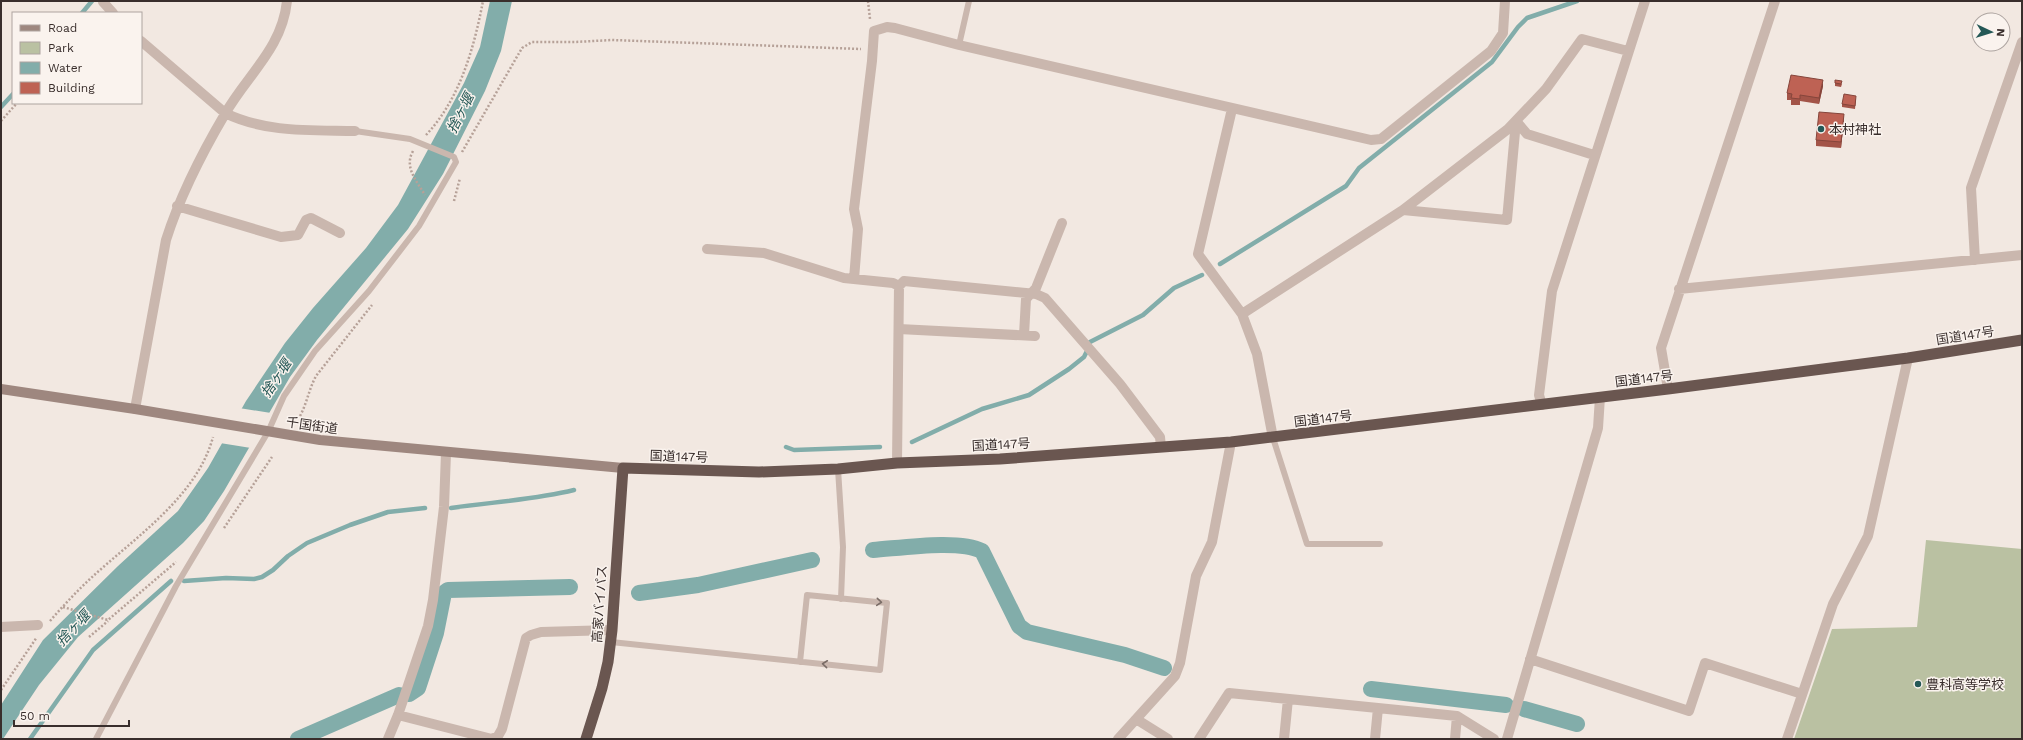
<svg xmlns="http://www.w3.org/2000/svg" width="2023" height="740" font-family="'Work Sans','Noto Sans JP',sans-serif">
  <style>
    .green { fill: #bac1a2 }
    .water { fill: #82adaa }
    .pier { fill: #f2e8e1 }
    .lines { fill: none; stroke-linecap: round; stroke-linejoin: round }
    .stream { stroke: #82adaa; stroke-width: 4.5 }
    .canal { stroke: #82adaa; stroke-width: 16 }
    .path { stroke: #b6a198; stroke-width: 2.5; stroke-dasharray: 2 2; stroke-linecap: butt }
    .service { stroke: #cab7ae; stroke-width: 6 }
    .minor { stroke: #cab7ae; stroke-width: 10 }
    .secondary { stroke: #9e877f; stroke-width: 10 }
    .trunk { stroke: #6a5650; stroke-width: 11 }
    .wall { fill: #a35448 }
    .shaded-wall { fill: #85453b }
    .building { fill: #be6254; stroke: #85453b }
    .oneway { stroke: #7a6c66 }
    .poi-dot { fill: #245856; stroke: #faf3ee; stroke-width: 1.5 }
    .labels { text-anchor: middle; stroke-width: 3; stroke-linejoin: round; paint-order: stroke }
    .poi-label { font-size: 13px; fill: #392e2c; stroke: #faf3ee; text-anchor: start }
    .street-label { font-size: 13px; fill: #392e2c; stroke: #faf3ee }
    .water-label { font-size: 14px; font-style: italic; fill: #245856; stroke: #faf3ee }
  </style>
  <rect width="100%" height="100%" fill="#f2e8e1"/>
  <path class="green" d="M1926 540 2022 549V739H1794L1832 629 1917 627Z"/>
  <path class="water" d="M490 1H512L501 51 485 91 443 174 408 229 317 340 290 377 224 491 204 521 183 543 78 637 39 685 3 739H1V705L43 640 118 566 178 511 208 468 246 401 285 343 313 308 366 248 398 205 464 83 480 47Z"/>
  <path class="pier" d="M239 408 271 413 251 448 220 443Z"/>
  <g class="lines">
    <path class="stream" d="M82 13 92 1
      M1 107 13 94
      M1220 264 1346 186 1359 168 1492 62 1518 27 1527 18 1577 1
      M1090 342 1143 315 1174 288 1202 275
      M912 442 982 409 1029 395 1069 369 1084 357 1087 351
      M786 447 794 450 880 447
      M451 508C492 502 533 500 574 490
      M184 581 226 578 254 579 262 577 273 570 288 556 307 543 350 525 388 512 425 508
      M30 739 93 650 171 581"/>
    <path class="canal" d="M873 550C901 548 959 539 982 551L1019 626 1027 632 1125 655 1164 668
      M639 593 698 585 812 560
      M1371 689 1506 705
      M409 694 418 688 436 633 444 593 448 590 570 587
      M1524 709 1577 724
      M298 739 399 695"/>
    <path class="path" d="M868 1 870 19
      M1 121 17 103
      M426 135C460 99 474 48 483 1
      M413 151C404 167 416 180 425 195
      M462 152 522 48 532 42H575L612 40 861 49
      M454 201 460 178
      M300 416C307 403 309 389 316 376L372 305
      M224 528 272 457
      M63 607 108 620 176 562
      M50 621C63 606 76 592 90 579 134 538 197 497 213 437
      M89 637 108 621
      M1 690 37 637"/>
    <path class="service" d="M959 45 969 1
      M1273 438 1307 544H1380
      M838 469 843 547 841 599
      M611 642 880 670 887 603 807 595 800 662
      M96 739 176 586 268 432 284 396 315 351 369 291 419 226 456 162 454 157 410 139 355 131"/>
    <path class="minor" d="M103 2 113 13
      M141 41 225 113C266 133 311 130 355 131
      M1232 109 1198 254 1242 314 1257 354 1273 438
      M1516 121 1527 134 1594 155
      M177 206 281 237 298 235 306 220 311 218 340 233
      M1403 210 1507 220 1516 121
      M707 249 764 253 844 278 893 283 899 286 897 463
      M1975 260 1971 188 2022 42
      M854 279 858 229 854 209 872 61 874 31 887 27 895 28 959 45 1371 140 1381 139 1491 51 1503 33 1505 1
      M899 286 904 281 1036 294 1045 298 1120 384 1160 437 1161 447
      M1679 289 2022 255
      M1242 314 1403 210 1508 129 1546 89 1582 39 1628 51
      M899 329 1035 336
      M1024 335 1026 299 1036 288 1062 223
      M1668 389 1661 348 1775 1
      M1542 405 1539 395 1552 291 1645 1
      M135 409 166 240C180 196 202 153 225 114 247 75 282 49 287 1
      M1 627 38 625
      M1530 659 1689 711 1705 663 1802 694
      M398 715 492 739 498 736 502 729 526 638 531 635 541 632 612 630
      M1136 719 1168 739
      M388 739 398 715 428 626 433 600 444 507 446 453
      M1118 739 1175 676 1180 663 1196 576 1212 542 1231 442
      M1199 739 1229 693 1457 716 1494 739
      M1284 739 1288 699
      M1375 739 1378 708
      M1455 739 1457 716
      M1507 739 1598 428 1600 397
      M1787 739 1833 604 1868 536 1908 358"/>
    <path class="secondary" d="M1 389 135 409 320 440 623 468"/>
    <path class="trunk" d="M586 739 602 688 608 662 612 630 623 468 759 472 838 469 897 463 1000 459 1231 442 1668 389 1908 358 2022 340"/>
  </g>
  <path class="wall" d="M1835 80 1842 84 1841 87 1835 86Z
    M1823 86 1819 104 1800 101V105H1791V100H1787V93Z
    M1856 99 1855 109 1842 107V104Z
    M1844 120 1841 148 1816 146V140Z"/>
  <path class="shaded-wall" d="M1823 80V86L1819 104V98Z
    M1844 114V120L1841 148V142Z"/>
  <path class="building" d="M1791 75 1823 80 1819 98 1800 95V99L1791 98 1792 94 1787 93Z
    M1835 80 1842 81 1841 84 1835 83Z
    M1844 94 1856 96 1855 106 1842 104Z
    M1819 112 1844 114 1841 142 1816 140Z"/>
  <defs><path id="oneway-chevron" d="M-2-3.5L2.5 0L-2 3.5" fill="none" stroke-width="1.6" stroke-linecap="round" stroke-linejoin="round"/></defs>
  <g class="oneway">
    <use href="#oneway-chevron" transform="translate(879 602) rotate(5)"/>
    <use href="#oneway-chevron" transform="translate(825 664) rotate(-174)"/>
  </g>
  <g class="poi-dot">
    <circle cx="1821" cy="129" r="4"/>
    <circle cx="1918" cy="684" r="4"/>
  </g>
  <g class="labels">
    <g class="poi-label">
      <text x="1829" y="134">本村神社</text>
      <text x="1926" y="689">豊科高等学校</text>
    </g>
    <g class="street-label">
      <text transform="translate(1965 335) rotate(-9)" y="5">国道147号</text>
      <text transform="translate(1644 378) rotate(-7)" y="5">国道147号</text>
      <text transform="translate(1323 418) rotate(-7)" y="5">国道147号</text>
      <text transform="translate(312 425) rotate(8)" y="5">千国街道</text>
      <text transform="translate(1001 444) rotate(-3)" y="5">国道147号</text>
      <text transform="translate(679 456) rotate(2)" y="5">国道147号</text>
      <text transform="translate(599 604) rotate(-86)" y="5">高家バイパス</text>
    </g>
    <g class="water-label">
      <text transform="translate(460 113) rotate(-63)" y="5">捨ヶ堰</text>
      <text transform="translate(276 378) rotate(-56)" y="5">捨ヶ堰</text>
      <text transform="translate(73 628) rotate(-47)" y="5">捨ヶ堰</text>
    </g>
  </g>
  <rect width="2023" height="740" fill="none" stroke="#392e2c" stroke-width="4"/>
  <rect x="12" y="12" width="130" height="92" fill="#faf3ee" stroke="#ada4a0"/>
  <rect x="20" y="25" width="20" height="6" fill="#9e877f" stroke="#ada4a0"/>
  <text x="48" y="32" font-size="12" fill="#392e2c">Road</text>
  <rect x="20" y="42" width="20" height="12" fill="#bac1a2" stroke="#ada4a0"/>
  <text x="48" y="52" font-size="12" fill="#392e2c">Park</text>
  <rect x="20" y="62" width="20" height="12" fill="#82adaa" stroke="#ada4a0"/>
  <text x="48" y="72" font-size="12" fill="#392e2c">Water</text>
  <rect x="20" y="82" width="20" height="12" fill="#be6254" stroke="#ada4a0"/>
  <text x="48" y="92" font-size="12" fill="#392e2c">Building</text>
  <g transform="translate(1991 32) rotate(94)"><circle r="19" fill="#faf3ee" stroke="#ada4a0"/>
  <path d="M0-3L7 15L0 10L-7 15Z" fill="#245856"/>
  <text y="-6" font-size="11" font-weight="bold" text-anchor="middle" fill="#392e2c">N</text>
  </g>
  <path d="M14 720v6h115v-6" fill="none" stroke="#392e2c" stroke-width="2"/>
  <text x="20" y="720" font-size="12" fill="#392e2c" stroke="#faf3ee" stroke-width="3" paint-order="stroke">50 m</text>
</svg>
